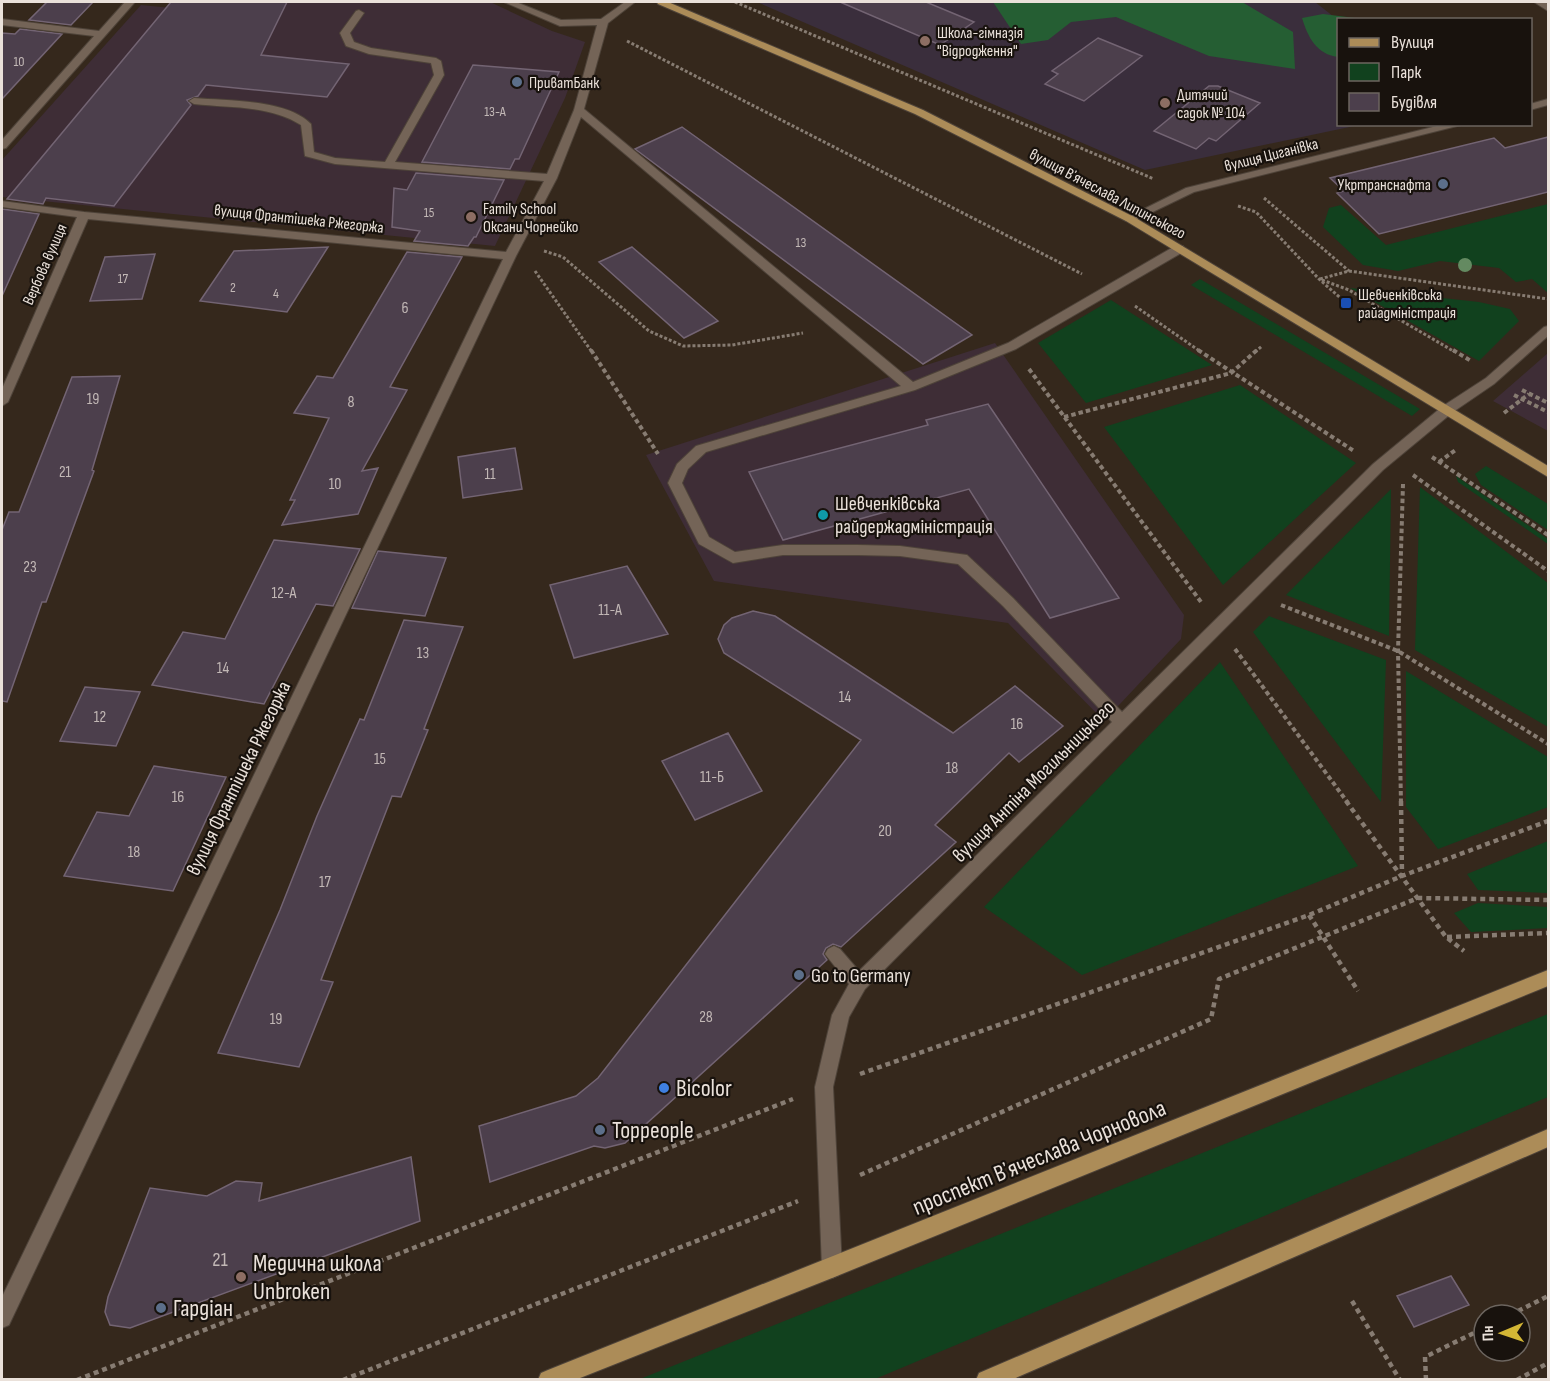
<svg xmlns="http://www.w3.org/2000/svg" width="1550" height="1381" font-family="'Sofia Sans Condensed',sans-serif">
  <style>
    .commercial { fill: #3e2d36 }
    .education { fill: #3a2e3c }
    .green { fill: #11411e }
    .forest { fill: #255e33 }
    .building { fill: #4c3f4c; stroke: #736473; stroke-width: 1.5 }
    .lines { fill: none; stroke-linecap: round; stroke-linejoin: round }
    .minor-casing { stroke: #4e4339; stroke-width: 2 }
    .major-casing { stroke: #4e4339; stroke-width: 2 }
    .path-far2 { stroke: #877c72; stroke-width: 3; stroke-dasharray: 3 2; stroke-linecap: butt }
    .path-far1 { stroke: #877c72; stroke-width: 4; stroke-dasharray: 4.5 3; stroke-linecap: butt }
    .path { stroke: #877c72; stroke-width: 4.5; stroke-dasharray: 5 4; stroke-linecap: butt }
    .minor { fill: #746457; fill-rule: evenodd }
    .major { fill: #ac8c58; fill-rule: evenodd }
    .tree { fill: #648a61 }
    .education-dot { fill: #8d6e63; stroke: #18120d; stroke-width: 2 }
    .service-dot { fill: #5c6f8a; stroke: #18120d; stroke-width: 2 }
    .transit-dot { fill: #1a4fb4; stroke: #18120d; stroke-width: 2 }
    .culture-dot { fill: #0f9aa8; stroke: #18120d; stroke-width: 2 }
    .shop-dot { fill: #3f7fe0; stroke: #18120d; stroke-width: 2 }
    .labels { text-anchor: middle; stroke-width: 4.5; stroke-linejoin: round; paint-order: stroke }
    .far-number-label { font-size: 14px; fill: #c2b8b6 }
    .far-poi-label { font-size: 16px; fill: #eae1da; stroke: #18120d; text-anchor: start }
    .far-street-label { font-size: 16px; fill: #eae1da; stroke: #18120d }
    .number-label { font-size: 16px; fill: #c2b8b6 }
    .poi-label { font-size: 20px; fill: #eae1da; stroke: #18120d; text-anchor: start }
    .street-label { font-size: 20px; fill: #eae1da; stroke: #18120d }
    .near-number-label { font-size: 20px; fill: #c2b8b6 }
    .near-poi-label { font-size: 24px; fill: #eae1da; stroke: #18120d; text-anchor: start }
    .near-street-label { font-size: 24px; fill: #eae1da; stroke: #18120d }
  </style>
  <rect width="100%" height="100%" fill="#35281c"/>
  <path class="commercial" d="M260 2H490L552 31 585 42 565 98 495 246 2 197V160L141 5 251 16Z
    M995 343 1184 615 1181 639 1104 721 1008 623 714 581 646 455Z
    M1548 353V431L1493 401Z"/>
  <path class="education" d="M757 2H1315L1338 20V124L1359 125 1145 170Z"/>
  <path class="green" d="M1548 204V293L1532 279 1516 282 1499 268 1440 261 1398 271 1363 265 1323 227 1329 208 1341 205 1386 245Z
    M1200 279 1420 409 1412 416 1191 285Z
    M1350 288 1479 302 1510 309 1519 321 1479 361Z
    M1111 300 1212 365 1086 403 1038 343Z
    M1240 385 1356 463 1223 585 1104 427Z
    M1486 466 1548 504V530L1481 485 1475 474Z
    M1456 476 1548 539V544L1458 482Z
    M1420 487 1548 583V727L1415 650Z
    M1391 489 1389 636 1286 595Z
    M1269 616 1386 660 1381 802 1253 632Z
    M1220 662 1358 866 1082 975 984 907Z
    M1406 671 1548 757V807L1438 849 1406 807Z
    M1548 841V893L1478 890 1467 874Z
    M1478 903 1548 907V928L1471 932 1454 913Z
    M1548 1014V1097L875 1379H640Z"/>
  <path class="forest" d="M993 2H1242L1293 32 1295 69 1209 56 1116 17 1071 22 1048 40 1021 44Z
    M1323 14 1363 19 1338 20V57C1316 54 1308 37 1302 18Z"/>
  <path class="building" d="M47 2H93L71 25 29 20Z
    M171 2H287L261 55 349 64 327 97 206 85 198 96 187 100 191 105 114 206 46 198 43 204 7 199Z
    M840 2H926L974 22 940 45Z
    M20 29 62 34 2 99V33L15 34Z
    M1098 38 1142 56 1084 101 1045 84 1058 74 1052 71Z
    M473 65 559 72 519 159H515L510 169 422 162Z
    M1209 86H1218L1260 103 1216 141 1209 138 1196 149 1154 131Z
    M682 127 972 335 923 364 635 149Z
    M1548 137V192L1379 234 1337 193 1344 191 1330 178 1494 138 1505 148Z
    M416 173 504 180 476 237H474L468 246 414 241 420 231 392 227 394 188 407 190Z
    M2 209 39 214 2 296Z
    M328 247 287 312 200 301 234 251Z
    M632 247 718 321 684 338 599 262Z
    M407 252 462 257 390 387 407 390 362 471 378 468 358 514 282 525 295 500H290L329 418 294 413 317 376 333 378Z
    M155 254 142 299 90 301 105 257Z
    M120 376 92 470 94 471 46 602H42L7 702 2 701V530L9 512H19L72 377Z
    M988 404 1119 598 1050 618 969 489 783 540 749 472 928 425 926 420Z
    M515 448 522 489 463 498 458 457Z
    M274 540 360 549 333 606 316 604 264 704 152 685 183 632 225 639Z
    M378 551 446 558 425 616 352 608Z
    M627 566 668 634 574 658 550 585Z
    M753 611 775 616 953 733 1015 686 1063 726 1019 762 1009 753 935 825 956 842 841 947 833 944 826 948 823 954 827 960 625 1143 605 1148 594 1146 490 1182 479 1126 576 1096 598 1078 861 740 724 653 718 639 724 625 732 618Z
    M404 620 463 627 424 729 428 730 401 797 392 796 321 980 333 982 299 1067 218 1053 280 910 317 816 360 719 364 720Z
    M85 687 140 692 116 746 60 741Z
    M728 733 762 791 695 820 662 761Z
    M154 766 226 777 173 891 64 876 97 812 129 816Z
    M411 1157 420 1221 130 1328 110 1325 105 1312 108 1297 150 1188 207 1196 236 1181 262 1183 259 1201Z
    M1451 1276 1469 1305 1414 1327 1397 1296Z"/>
  <g class="lines">
    <g class="minor-casing">
      <path id="minor" d="M125 2H135L6 148 2 149V140L94 36 2 25V19L99 31Z
        M504 2H516L561 20 601 19 625 2H635L608 23 584 109 913 382 1008 343 1175 246H1183V252L1016 349 915 390 706 452 688 469 682 483 709 537 735 552 783 545H858L900 546 967 555 1013 598 1122 712 1373 464 1443 406 1486 378 1544 327 1548 326V336L1494 384 1453 412 1383 470 865 989 849 1017 833 1087 842 1268 839 1275 832 1278 825 1275 822 1268 815 1087 832 1015 849 984 825 954 828 949 834 946 840 949 859 971 1112 722 1003 606 958 564 900 556 858 555H783L733 563 699 544 668 483 677 464 696 446 901 386 581 117 557 178 516 256 9 1325 2 1328V1297L503 259 88 219 8 402 2 406V389L77 217 2 207V201L84 212 506 252 544 181 335 164 305 156 301 125C270 105 229 108 194 104L189 101 194 98C227 101 287 99 311 124L314 152 335 158 385 162 434 75 431 63 369 54 346 46 340 33 356 11 359 10 364 13 350 33 354 42 371 48 436 58 441 61 444 75 395 162 547 174 574 110 597 25 560 26Z
        M1534 2H1545L1548 4V11Z
        M1548 99V105L1530 110V104Z
        M1445 124H1465L1194 192 1134 221H1126L1124 219 1186 188Z"/>
    </g>
    <g class="major-casing">
      <path id="major" d="M657 2H668L923 110 1134 217 1548 466V477L1126 221 915 114 658 4Z
        M1548 970V986L832 1278 575 1380H538L541 1373 548 1370Z
        M1548 1129V1147L1011 1380H976L979 1373Z"/>
    </g>
    <path class="path-far2" d="M735 2 1154 179
      M627 41 1082 274
      M1264 198 1349 271
      M1238 206 1256 212 1319 279 1346 303
      M544 251 563 257 649 331 683 346 732 345 803 333
      M535 271 592 352
      M1320 279 1349 271 1548 299
      M1322 280 1349 290 1455 352
      M1135 306 1201 352
      M1255 352 1262 346"/>
    <path class="path-far1" d="M591 350 658 454
      M1198 350 1354 451
      M1453 350 1471 361
      M1029 369 1201 602
      M1522 390 1548 403
      M1514 395 1548 412
      M1504 413 1529 394
      M1064 417 1231 373 1257 350
      M1432 457 1548 535
      M1439 462 1457 449
      M1413 475 1548 571
      M1281 605 1398 651 1548 744
      M1235 649 1348 803
      M1401 803 1398 651 1403 484"/>
    <path class="path" d="M1346 801 1446 937 1464 951
      M1401 801 1402 875
      M1309 915 1358 991
      M1447 937 1548 933
      M860 1074 1309 915 1402 876 1548 821
      M860 1175 1211 1019 1219 979 1418 898 1548 900
      M1352 1301 1400 1380
      M1510 1315 1548 1296
      M77 1380 793 1099
      M343 1380 798 1201
      M1426 1380 1425 1357 1484 1328
      M1517 1380 1548 1363"/>
    <use href="#minor" class="minor"/>
    <use href="#major" class="major"/>
  </g>
  <circle class="tree" cx="1465" cy="265" r="7"/>
  <g class="education-dot">
    <circle cx="925" cy="41" r="6"/>
    <circle cx="1165" cy="103" r="6"/>
    <circle cx="471" cy="217" r="6"/>
    <circle cx="241" cy="1277" r="6"/>
  </g>
  <g class="service-dot">
    <circle cx="517" cy="82" r="6"/>
    <circle cx="1443" cy="184" r="6"/>
    <circle cx="799" cy="975" r="6"/>
    <circle cx="600" cy="1130" r="6"/>
    <circle cx="161" cy="1308" r="6"/>
  </g>
  <rect class="transit-dot" x="1340" y="297" width="12" height="12" rx="3"/>
  <circle class="culture-dot" cx="823" cy="515" r="6"/>
  <circle class="shop-dot" cx="664" cy="1088" r="6"/>
  <g class="labels">
    <g class="far-number-label">
      <text x="19" y="66">10</text>
      <text x="495" y="116">13-А</text>
      <text x="429" y="217">15</text>
      <text x="801" y="247">13</text>
      <text x="123" y="283">17</text>
      <text x="233" y="292">2</text>
      <text x="276" y="298">4</text>
    </g>
    <g class="far-poi-label">
      <text x="937" y="38">Школа-гімназія<tspan x="937" dy="18">"Відродження"</tspan></text>
      <text x="529" y="88">ПриватБанк</text>
      <text x="1177" y="100">Дитячий<tspan x="1177" dy="18">садок № 104</tspan></text>
      <text x="1431" y="190" text-anchor="end">Укртранснафта</text>
      <text x="483" y="214">Family School<tspan x="483" dy="18">Оксани Чорнейко</tspan></text>
      <text x="1358" y="300">Шевченківська<tspan x="1358" dy="18">райадміністрація</tspan></text>
    </g>
    <g class="far-street-label">
      <text transform="translate(1271 154) rotate(-14)" y="6">вулиця Циганівка</text>
      <text transform="translate(1108 193) rotate(28)" y="6">вулиця Вʼячеслава Липинського</text>
      <text transform="translate(299 218) rotate(6)" y="6">вулиця Франтішека Ржегоржа</text>
      <text transform="translate(44 264) rotate(-66)" y="6">Вербова вулиця</text>
    </g>
    <g class="number-label">
      <text x="405" y="313">6</text>
      <text x="93" y="404">19</text>
      <text x="351" y="407">8</text>
      <text x="65" y="477">21</text>
      <text x="490" y="479">11</text>
      <text x="335" y="489">10</text>
      <text x="30" y="572">23</text>
      <text x="284" y="598">12-А</text>
      <text x="610" y="615">11-А</text>
      <text x="423" y="658">13</text>
      <text x="223" y="673">14</text>
      <text x="845" y="702">14</text>
      <text x="100" y="722">12</text>
      <text x="1017" y="729">16</text>
      <text x="380" y="764">15</text>
      <text x="952" y="773">18</text>
      <text x="712" y="782">11-Б</text>
      <text x="178" y="802">16</text>
      <text x="885" y="836">20</text>
      <text x="134" y="857">18</text>
      <text x="325" y="887">17</text>
      <text x="706" y="1022">28</text>
      <text x="276" y="1024">19</text>
    </g>
    <g class="poi-label">
      <text x="835" y="510">Шевченківська<tspan x="835" dy="23">райдержадміністрація</tspan></text>
      <text x="811" y="982">Go to Germany</text>
    </g>
    <g class="street-label">
      <text transform="translate(238 778) rotate(-64)" y="7">вулиця Франтішека Ржегоржа</text>
      <text transform="translate(1033 781) rotate(-45)" y="7">вулиця Антіна Могильницького</text>
    </g>
    <g class="near-number-label">
      <text x="220" y="1266">21</text>
    </g>
    <g class="near-poi-label">
      <text x="676" y="1096">Bicolor</text>
      <text x="612" y="1138">Toppeople</text>
      <text x="253" y="1271">Медична школа<tspan x="253" dy="28">Unbroken</tspan></text>
      <text x="173" y="1316">Гардіан</text>
    </g>
    <g class="near-street-label">
      <text transform="translate(1039 1157) rotate(-22)" y="8">проспект Вʼячеслава Чорновола</text>
    </g>
  </g>
  <rect width="1550" height="1381" fill="none" stroke="#eae1da" stroke-width="6"/>
  <rect x="1337" y="18" width="195" height="108" fill="#18120d" stroke="#6c655f" stroke-width="1.5"/>
  <rect x="1349" y="38" width="30" height="9" fill="#ac8c58" stroke="#6c655f" stroke-width="1.5"/>
  <text x="1391" y="48" font-size="18" fill="#eae1da">Вулиця</text>
  <rect x="1349" y="63" width="30" height="18" fill="#11411e" stroke="#6c655f" stroke-width="1.5"/>
  <text x="1391" y="78" font-size="18" fill="#eae1da">Парк</text>
  <rect x="1349" y="93" width="30" height="18" fill="#4c3f4c" stroke="#6c655f" stroke-width="1.5"/>
  <text x="1391" y="108" font-size="18" fill="#eae1da">Будівля</text>
  <g transform="translate(1502 1333) rotate(268)"><circle r="28" fill="#18120d" stroke="#6c655f" stroke-width="1.5"/>
  <path d="M0-4.5L10 22L0 15L-10 22Z" fill="#d3b635"/>
  <text y="-9" font-size="16" font-weight="bold" text-anchor="middle" fill="#eae1da">Пн</text>
  </g>
</svg>
